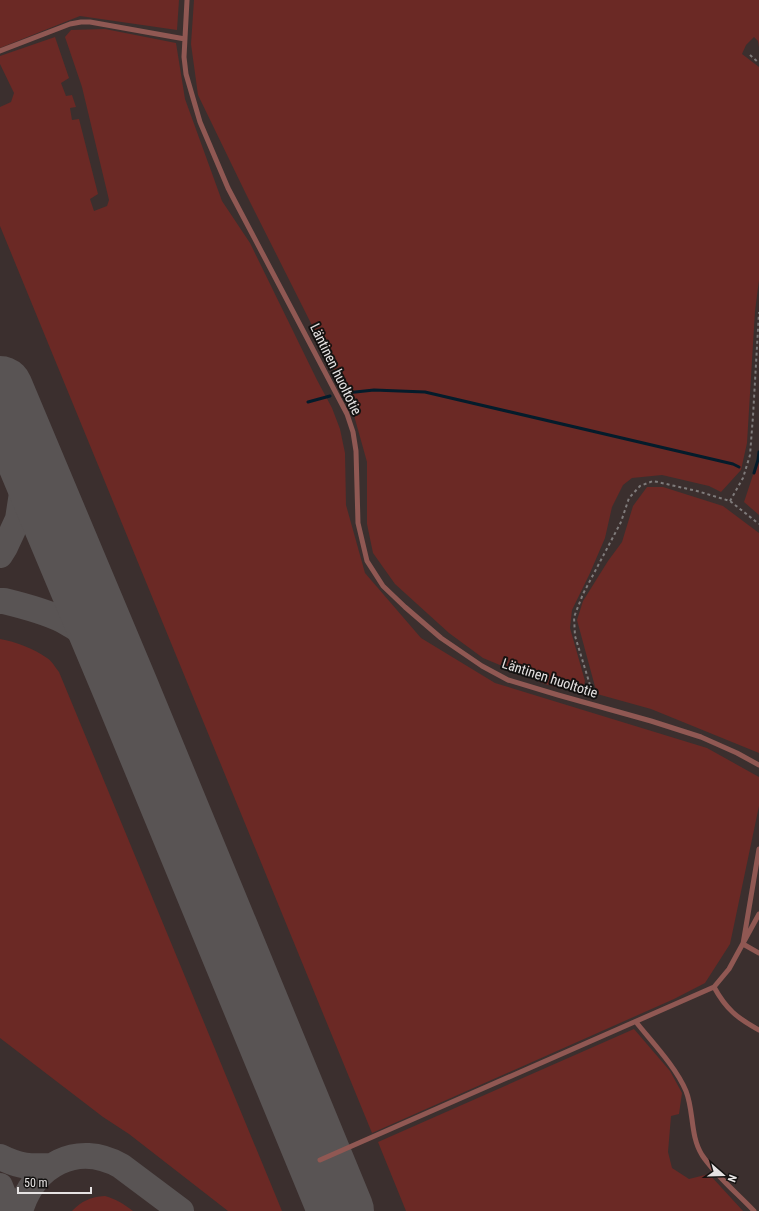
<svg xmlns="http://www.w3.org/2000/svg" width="759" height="1211" font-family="'Roboto Condensed',sans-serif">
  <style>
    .built { fill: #3b2f2e }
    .green { fill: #6b2925 }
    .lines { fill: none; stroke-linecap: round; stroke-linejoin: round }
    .stream { stroke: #041c2b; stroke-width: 3 }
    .taxiway { stroke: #595454; stroke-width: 26 }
    .runway { stroke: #595454; stroke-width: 66 }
    .path { stroke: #7f7b7b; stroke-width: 2; stroke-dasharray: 3 3; stroke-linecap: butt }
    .lane { stroke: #905853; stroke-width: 5 }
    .labels { text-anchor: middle; stroke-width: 4; stroke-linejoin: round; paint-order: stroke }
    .street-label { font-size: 14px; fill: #e6e3e3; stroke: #141211 }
  </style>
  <rect width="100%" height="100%" fill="#2d2828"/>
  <path class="built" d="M0 0H759V1211H0Z"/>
  <path class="green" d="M0 0H179L177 30 80 16 0 48Z
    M194 0H759V47L758 41 754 37 746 45 742 54 759 67V280L755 311 747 443 741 470 721 492 709 486 662 475 632 478 623 485 612 507 605 538 590 573 572 610 570 628 585 681 582 694 545 684 483 658 449 633 395 584 373 553 367 524V462L350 401 246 194 198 95 191 44Z
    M105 29 176 43 185 99 222 201 250 243 317 380 332 408 340 429 345 453 346 505 365 573 421 638 495 683 707 748 759 777V806L730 944 705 983 674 999 372 1133 0 226V107L11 102 14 93 0 64V56L55 37 69 78 61 83 66 96 72 95 76 107 70 108 72 120 79 119 98 194 90 199 94 211 107 206 109 200 82 87 65 37 71 30Z
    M759 452V515L744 502 758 460Z
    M647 487H663L723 506 759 533V753L651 709 597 694 577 620 583 601 608 561 622 542 633 506Z
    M0 639C16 642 33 648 47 658 52 661 55 667 59 672L282 1211H228L129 1134 103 1117 0 1038Z
    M634 1029 670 1071 682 1093 679 1114 671 1116 668 1152 672 1168 689 1179 709 1174 743 1211H406L378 1142Z
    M105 1196C116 1199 124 1204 133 1211H72C82 1201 90 1197 105 1196Z"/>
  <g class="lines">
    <path class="stream" d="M346 393 374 390 425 392 733 464 739 467
      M308 402 330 396
      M754 473 758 460 759 452"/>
    <path class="taxiway" d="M0 555 5 547 18 519 24 480 18 432
      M0 601H4C49 612 80 621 109 660 115 668 120 678 125 687
      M0 1157C20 1167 30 1167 51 1166
      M0 1186 10 1211
      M20 1211C34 1165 77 1141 121 1166L181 1211"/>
    <path class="runway" d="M0 389 125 687 341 1211"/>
    <path class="path" d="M750 55 759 63
      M730 501 743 478 750 455 753 416 759 312
      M588 697 590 685 575 636 574 617 583 594 621 522 629 498 640 486 653 481 697 491 730 501 759 524"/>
    <path class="lane" d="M187 0 184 57 186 74 200 122 228 188 347 414 353 432 356 451 358 523 367 561 383 586 405 607 441 638 482 666 508 680 558 695 651 721 701 737 737 753 759 765
      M0 51 70 24 81 22H90L185 39
      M759 849 743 944 759 953
      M714 987C726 1009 737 1018 759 1030
      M636 1022C652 1042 676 1067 686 1091 694 1111 690 1136 702 1155 716 1176 737 1193 754 1211
      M320 1160 714 987 729 969 759 914"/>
  </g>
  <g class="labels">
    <g class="street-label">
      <text transform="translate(336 369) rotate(64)" y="5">Läntinen huoltotie</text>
      <text transform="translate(550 678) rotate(18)" y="5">Läntinen huoltotie</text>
    </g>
  </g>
  <g transform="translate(723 1175) rotate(110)" stroke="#141211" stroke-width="3" paint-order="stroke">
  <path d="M0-3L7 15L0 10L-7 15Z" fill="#e6e3e3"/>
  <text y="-6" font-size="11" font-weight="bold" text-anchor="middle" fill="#e6e3e3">N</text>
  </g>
  <path d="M18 1187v6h73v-6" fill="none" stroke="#e6e3e3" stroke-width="2"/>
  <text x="24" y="1187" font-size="12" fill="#e6e3e3" stroke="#141211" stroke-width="3" paint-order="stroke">50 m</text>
</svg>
